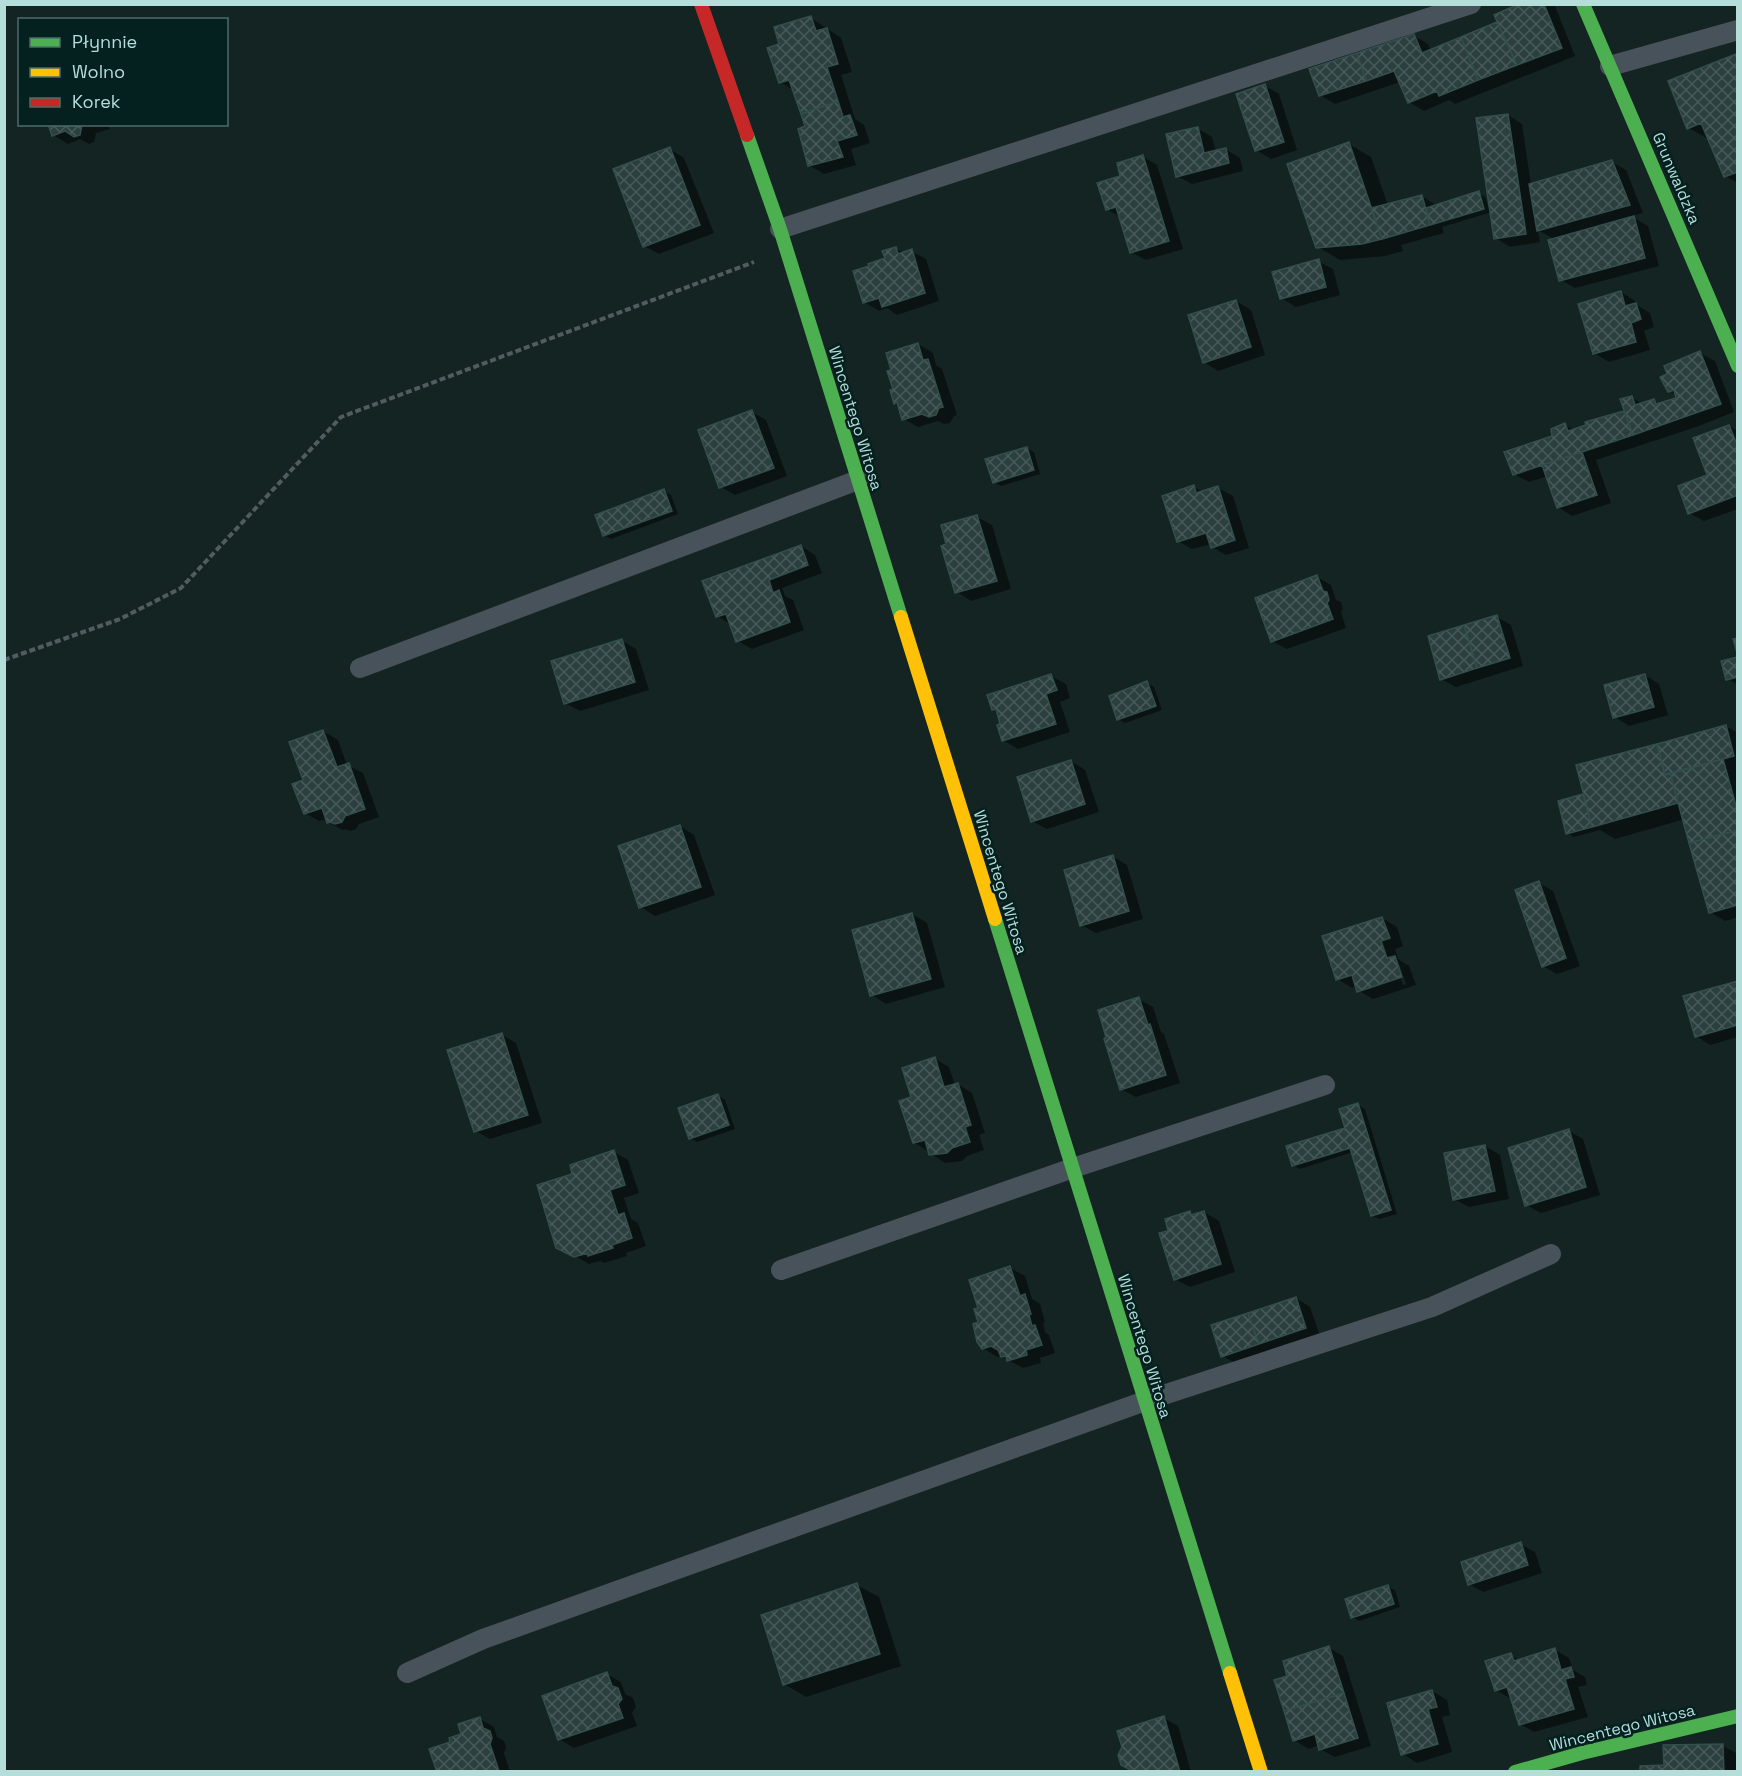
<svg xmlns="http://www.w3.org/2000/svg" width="1742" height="1776" font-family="'Space Grotesk',sans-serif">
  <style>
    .shadow { fill: #0007; fill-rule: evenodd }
    .building { fill: url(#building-cross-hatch); stroke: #324f4e; stroke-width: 1.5 }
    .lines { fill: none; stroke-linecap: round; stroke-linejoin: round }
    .path { stroke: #515c61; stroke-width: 4; stroke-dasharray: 6 3; stroke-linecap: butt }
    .lane { stroke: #48525a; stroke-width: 20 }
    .fast { stroke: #4caf50; stroke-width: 14 }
    .slow { stroke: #ffc107; stroke-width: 14 }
    .jam { stroke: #c62828; stroke-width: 14 }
    .labels { text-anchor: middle; stroke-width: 5; stroke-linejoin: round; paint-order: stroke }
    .street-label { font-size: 16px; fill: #b5dedb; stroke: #04201f }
  </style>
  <defs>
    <pattern id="building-cross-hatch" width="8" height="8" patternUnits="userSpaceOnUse" patternTransform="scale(1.5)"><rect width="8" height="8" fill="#2b3f3e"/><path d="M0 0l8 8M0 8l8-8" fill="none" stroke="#485a59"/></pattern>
  </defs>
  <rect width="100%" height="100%" fill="#132422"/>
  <path class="shadow" d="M1523 4 1555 6 1575 56 1455 104 1449 100 1424 111 1409 102 1400 82 1335 104 1320 95 1414 36 1428 44 1431 51 1499 23Z
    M811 18 841 38 852 72 841 75 855 119 864 125 870 143 851 149 856 165 824 174 809 165 807 127 795 91 780 82 781 45Z
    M1738 54V183L1725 176 1710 140 1689 128Z
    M1265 86 1279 94 1297 150 1271 159 1256 150Z
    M1508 115 1522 124 1531 185 1612 162 1626 170 1643 213 1631 216 1648 226 1659 266 1575 288 1561 280 1554 239 1538 230 1540 242 1510 247 1496 238 1492 212 1442 227 1444 233 1401 245 1403 251 1385 256 1340 260 1318 247 1349 144 1371 157 1388 205 1422 196 1437 206 1479 193 1485 197 1490 212H1492Z
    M49 124H108L110 129 96 133 94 142 89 144 80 139 68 144 53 135Z
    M1197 128 1212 137 1216 152 1225 149 1240 158 1243 171 1192 184 1177 176Z
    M670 149 684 158 714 233 659 254 644 246Z
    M1143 157 1157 165 1183 249 1146 260 1131 252 1120 217 1107 209 1122 177Z
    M896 249 904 253 911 251 926 259 939 301 897 315 887 308 879 311 864 302 886 259Z
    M1318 261 1333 269 1340 295 1296 307 1281 298Z
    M1621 292 1635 301 1637 305 1650 313 1654 327 1644 331 1650 350 1609 362 1594 353Z
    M1236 301 1251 310 1265 355 1218 371 1204 362Z
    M918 344 933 353 936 365 942 369 957 415 954 416 950 423 944 424 938 421 918 427 904 419 899 405 895 403V390Z
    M1700 353 1715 361 1734 412 1699 426 1596 460 1611 503 1572 516 1558 507 1548 476 1529 482 1514 474 1565 425 1575 430 1588 426 1587 423 1626 412 1632 398 1643 404 1654 401 1660 404 1678 399 1677 395 1669 391Z
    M752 412 766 420 787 476 735 495 721 487Z
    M1729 426 1738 431V509L1704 521 1689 513 1709 476Z
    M1027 448 1034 452 1040 474 1001 486 994 482Z
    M1194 487 1203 492 1218 488 1233 496 1249 548 1226 555 1212 547 1211 544 1192 549 1178 541Z
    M664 491 671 495 678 514 611 539 604 535Z
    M977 517 992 525 1011 589 971 601 957 592 948 545Z
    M801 546 815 555 822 573 782 588 785 596 793 600 804 630 752 649 738 641 732 625 717 616Z
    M1317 577 1331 585 1336 600 1341 602 1343 609 1341 612 1346 628 1287 649 1272 641Z
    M1497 617 1511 625 1523 666 1456 687 1441 679Z
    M622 641 636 649 649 690 580 711 565 703Z
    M1738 658V685L1728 679Z
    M1645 675 1659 684 1668 715 1629 726 1615 717Z
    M1051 676 1066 684 1070 698 1060 702 1070 732 1018 749 1003 740 1002 725 998 712 994 709Z
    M1147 683 1154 687 1162 710 1125 723 1118 719Z
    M1726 726 1738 733V917L1725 921 1710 912 1685 819 1615 839 1600 830 1574 837 1567 833 1560 802 1585 795Z
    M323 731 338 740 347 765 363 773 379 817 359 824 356 829 351 831 345 829 343 830 328 822 327 819 319 821 305 813V781Z
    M1071 761 1085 770 1099 812 1047 829 1032 821Z
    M680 826 694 835 715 895 655 916 641 907Z
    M1112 856 1127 865 1143 919 1096 933 1081 925Z
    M1539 883 1553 891 1580 966 1557 974 1543 966Z
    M912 914 927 923 945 987 886 1004 872 995Z
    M1382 918 1397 927 1403 946 1395 949 1398 959 1409 966 1416 985 1373 999 1359 991 1357 986 1352 988 1338 979 1324 937ZM1396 964H1399L1406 984 1403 985Z
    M1738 982V1037L1710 1045 1696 1036Z
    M1138 999 1153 1007 1161 1032 1164 1034 1180 1083 1136 1097 1121 1089Z
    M501 1034 516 1043 542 1123 490 1139 476 1131Z
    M935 1059 949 1067 955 1085 958 1084 972 1093 985 1133 979 1135 984 1150 967 1156 962 1161 945 1163 914 1142 913 1098Z
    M718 1096 725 1100 735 1129 697 1142 690 1138Z
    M1358 1105 1365 1109 1397 1214 1379 1219 1372 1215 1353 1152 1300 1169 1293 1165 1347 1130Z
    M1569 1131 1583 1139 1600 1195 1541 1213 1526 1205Z
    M1485 1146 1500 1155 1509 1199 1469 1207 1454 1199Z
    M614 1152 628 1160 639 1193 624 1198 631 1219 638 1223 646 1246 626 1253 627 1256 604 1263 600 1261 589 1264 558 1246 574 1175Z
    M1204 1212 1219 1221 1235 1272 1190 1287 1175 1279 1170 1232 1190 1213 1195 1216Z
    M1010 1268 1025 1276 1032 1299 1040 1304 1045 1322 1043 1323 1045 1332 1049 1335 1055 1353 1040 1358 1041 1363 1023 1368 1001 1356 997 1357 983 1348 980 1309Z
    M1296 1298 1310 1307 1320 1336 1237 1364 1223 1356Z
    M1520 1544 1535 1552 1542 1573 1483 1592 1469 1584Z
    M857 1585 879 1597 901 1666 806 1697 784 1684Z
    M1388 1587 1395 1590 1400 1607 1359 1621 1352 1617Z
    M1329 1648 1343 1656 1371 1746 1335 1757 1320 1749 1319 1745 1309 1749 1294 1740 1289 1677Z
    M1555 1650 1569 1658 1573 1670 1585 1677 1587 1685 1578 1687 1588 1717 1534 1732 1520 1724 1511 1699 1496 1690 1511 1655 1521 1661Z
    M607 1674 621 1682 625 1694 633 1698 636 1707 632 1713 637 1726 574 1748 559 1739Z
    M1432 1691 1447 1700 1450 1715 1442 1717 1452 1752 1417 1763 1403 1754Z
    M1164 1718 1178 1726 1191 1772H1131Z
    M480 1719 494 1727 497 1737 504 1741 506 1747 504 1753 510 1772H438L452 1743Z
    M1723 1746 1738 1754V1772H1641L1665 1767Z"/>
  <path class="building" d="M1519 4H1544L1562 48 1517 65 1494 15Z
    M811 16 816 31 827 28 838 64 827 67 838 101 801 114 789 80 779 83 767 48 779 44 774 27Z
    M1497 22 1517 65 1478 80 1461 37Z
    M1414 34 1422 53 1461 37 1478 80 1439 96 1437 91 1408 103 1394 71 1366 81 1357 53Z
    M1357 53 1366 81 1319 96 1309 69Z
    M1738 53V172L1724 177 1701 123 1687 129 1668 81Z
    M1265 84 1284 142 1255 151 1236 94Z
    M838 101 843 117 850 115 857 135 837 141 843 157 808 166 798 129 805 126 801 114Z
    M1508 114 1526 234 1494 239 1476 118Z
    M48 124H85L82 125 80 135 74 137 65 131 52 136Z
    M1198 127 1204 153 1226 148 1229 163 1176 177 1166 134Z
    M1349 142 1382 239 1362 244 1316 248 1287 164Z
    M670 147 700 225 643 247 613 169Z
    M1143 155 1169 241 1130 253 1116 207 1106 210 1097 183 1120 176 1117 163Z
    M1612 160 1630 205 1537 231 1529 184Z
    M1479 191 1484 209 1430 225 1426 208Z
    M1422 195 1430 225 1382 239 1371 208Z
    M1634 216 1645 258 1559 281 1548 240Z
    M896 247 898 254 912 249 925 293 882 307 879 298 863 303 853 271 869 266 868 264 885 258 882 251Z
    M1319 259 1326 287 1280 299 1272 272Z
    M1621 291 1625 306 1636 303 1641 319 1631 323 1636 342 1593 354 1578 304Z
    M1236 300 1251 347 1203 363 1188 315Z
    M918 343 923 360 928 359 943 407 939 408 936 415 929 417 922 414 902 420 897 402 894 404 890 390 893 389 887 371 891 370 886 353Z
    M1700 351 1721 404 1633 435 1620 399 1632 396 1635 405 1654 399 1656 404 1676 398 1674 390 1668 392 1660 377 1667 374 1664 366Z
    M752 410 774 468 719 488 698 430Z
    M1624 411 1633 435 1513 475 1504 452 1552 436 1551 429 1565 423 1568 431 1586 425 1585 422Z
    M1729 425 1738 447V495L1688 514 1678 486 1707 475 1693 438Z
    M1027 447 1034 470 993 483 985 459Z
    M1582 452 1597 495 1557 508 1542 465Z
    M1194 485 1196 493 1218 486 1235 540 1211 548 1206 533 1177 542 1162 496Z
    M664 489 672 511 603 536 595 515Z
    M977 515 997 581 955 593 941 546 946 544 941 525Z
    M801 545 808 565 769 580 773 593 779 590 790 622 736 642 726 614 716 617 702 581Z
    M1317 575 1323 591 1327 592 1329 600 1327 603 1333 619 1271 642 1255 598Z
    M1497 615 1510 658 1477 668 1464 625Z
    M1464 625 1477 668 1440 680 1428 636Z
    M1738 638V656L1733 639Z
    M622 639 635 682 564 704 551 661Z
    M1738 657V677L1726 680 1721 661Z
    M1051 674 1057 690 1046 694 1056 724 1002 741 997 725 1000 724 996 709 992 710 987 695Z
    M1645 674 1654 707 1613 718 1604 685Z
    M1147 681 1156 706 1117 720 1109 696Z
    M1726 725 1734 756 1665 775 1657 744Z
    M323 730 337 767 349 763 365 809 345 816 342 822 335 824 330 822 327 823 322 808 304 814 292 784 303 780 289 742Z
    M1657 744 1665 775 1670 773 1678 803 1592 827 1576 765Z
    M1723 759 1738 813V830L1689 843 1670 773Z
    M1071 760 1085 804 1031 822 1017 777Z
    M1583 794 1592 827 1566 834 1558 801Z
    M680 825 701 887 639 908 618 846Z
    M1738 830V905L1709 913 1689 843Z
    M1113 855 1129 911 1080 926 1064 870Z
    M1539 881 1566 958 1542 967 1515 890Z
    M912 913 931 979 870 996 852 930Z
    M1382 917 1390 938 1381 941 1387 958 1395 956 1402 977 1357 992 1352 975 1336 980 1322 936Z
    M1738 981V1025L1695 1037 1683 996Z
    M1139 997 1148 1025 1150 1024 1166 1075 1120 1090 1104 1039 1106 1037 1098 1010Z
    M502 1033 528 1115 474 1132 447 1050Z
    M935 1057 944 1087 958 1083 971 1125 965 1127 970 1142 952 1148 947 1153 929 1155 925 1140 913 1143 899 1101 911 1097 902 1068Z
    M718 1094 729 1125 689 1139 678 1108Z
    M1358 1103 1391 1210 1371 1216 1350 1148 1292 1166 1286 1146 1345 1128 1339 1109Z
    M1569 1129 1586 1187 1525 1206 1508 1148Z
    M1485 1145 1495 1191 1453 1200 1444 1153Z
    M614 1150 625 1185 610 1190 618 1215 624 1213 632 1238 612 1245 613 1248 588 1256V1253L574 1257 556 1248 537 1185 572 1174 570 1165Z
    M1190 1211 1191 1215 1204 1211 1221 1264 1174 1280 1159 1233 1168 1231 1165 1219Z
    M1010 1266 1020 1296 1025 1294 1031 1314 1029 1315 1032 1326 1035 1325 1042 1345 1026 1350 1027 1355 1007 1361 1006 1356 1001 1357 998 1350 991 1346 982 1349 977 1342 973 1324 978 1322 974 1309 978 1308 969 1280Z
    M1296 1297 1306 1328 1259 1344 1248 1313Z
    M1248 1313 1259 1344 1221 1357 1211 1325Z
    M1521 1542 1528 1565 1468 1585 1461 1562Z
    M857 1583 880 1654 783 1685 761 1615Z
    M1388 1585 1394 1604 1351 1618 1345 1599Z
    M1329 1646 1344 1693 1284 1711 1274 1680 1287 1676 1283 1661Z
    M1555 1648 1561 1670 1571 1667 1574 1677 1565 1679 1574 1709 1519 1725 1507 1687 1495 1691 1485 1661 1511 1653 1514 1661Z
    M607 1672 612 1686 618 1688 622 1699 618 1704 623 1718 558 1740 542 1696Z
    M1432 1690 1437 1707 1428 1709 1438 1744 1401 1755 1387 1703Z
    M1344 1693 1358 1738 1319 1750 1315 1734 1293 1741 1284 1711Z
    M1164 1716 1180 1772H1130L1129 1769 1121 1765 1118 1755 1122 1747 1117 1731Z
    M480 1717 483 1728 490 1731 492 1738 490 1744 499 1771 437 1772 429 1749 450 1742 449 1738 461 1734 458 1724Z
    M1723 1744 1724 1772H1640V1766L1664 1765 1663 1745Z"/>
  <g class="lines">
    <path class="path" d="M4 660 120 619 181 588 341 417 754 262"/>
    <path class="lane" d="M1610 66 1738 30
      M780 229 1471 4
      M360 668 858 480
      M781 1270 1073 1168 1325 1085
      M407 1673 483 1639 1145 1401 1432 1307 1551 1254"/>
    <path class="fast" d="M1583 4 1738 366
      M747 135 780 229 901 617
      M995 919 1230 1673
      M1515 1772 1582 1753 1738 1716"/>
    <path class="slow" d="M901 617 995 919
      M1230 1673 1261 1772"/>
    <path class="jam" d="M701 4 747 135"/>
  </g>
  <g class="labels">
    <g class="street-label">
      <text transform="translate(1677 178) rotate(67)" y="6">Grunwaldzka</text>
      <text transform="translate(856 418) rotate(73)" y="6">Wincentego Witosa</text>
      <text transform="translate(1001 882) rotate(73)" y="6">Wincentego Witosa</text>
      <text transform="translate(1145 1346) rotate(73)" y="6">Wincentego Witosa</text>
      <text transform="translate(1622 1727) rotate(-14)" y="6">Wincentego Witosa</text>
    </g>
  </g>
  <rect width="1742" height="1776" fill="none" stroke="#b5dedb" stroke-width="12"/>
  <rect x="18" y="18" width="210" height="108" fill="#04201f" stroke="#4b6c6a" stroke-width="1.5"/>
  <rect x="30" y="38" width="30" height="9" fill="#4caf50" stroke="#4b6c6a" stroke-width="1.5"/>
  <text x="72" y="48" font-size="18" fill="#b5dedb">Płynnie</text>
  <rect x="30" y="68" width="30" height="9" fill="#ffc107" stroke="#4b6c6a" stroke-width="1.5"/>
  <text x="72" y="78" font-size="18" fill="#b5dedb">Wolno</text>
  <rect x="30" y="98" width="30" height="9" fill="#c62828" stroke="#4b6c6a" stroke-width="1.5"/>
  <text x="72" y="108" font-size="18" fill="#b5dedb">Korek</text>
</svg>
